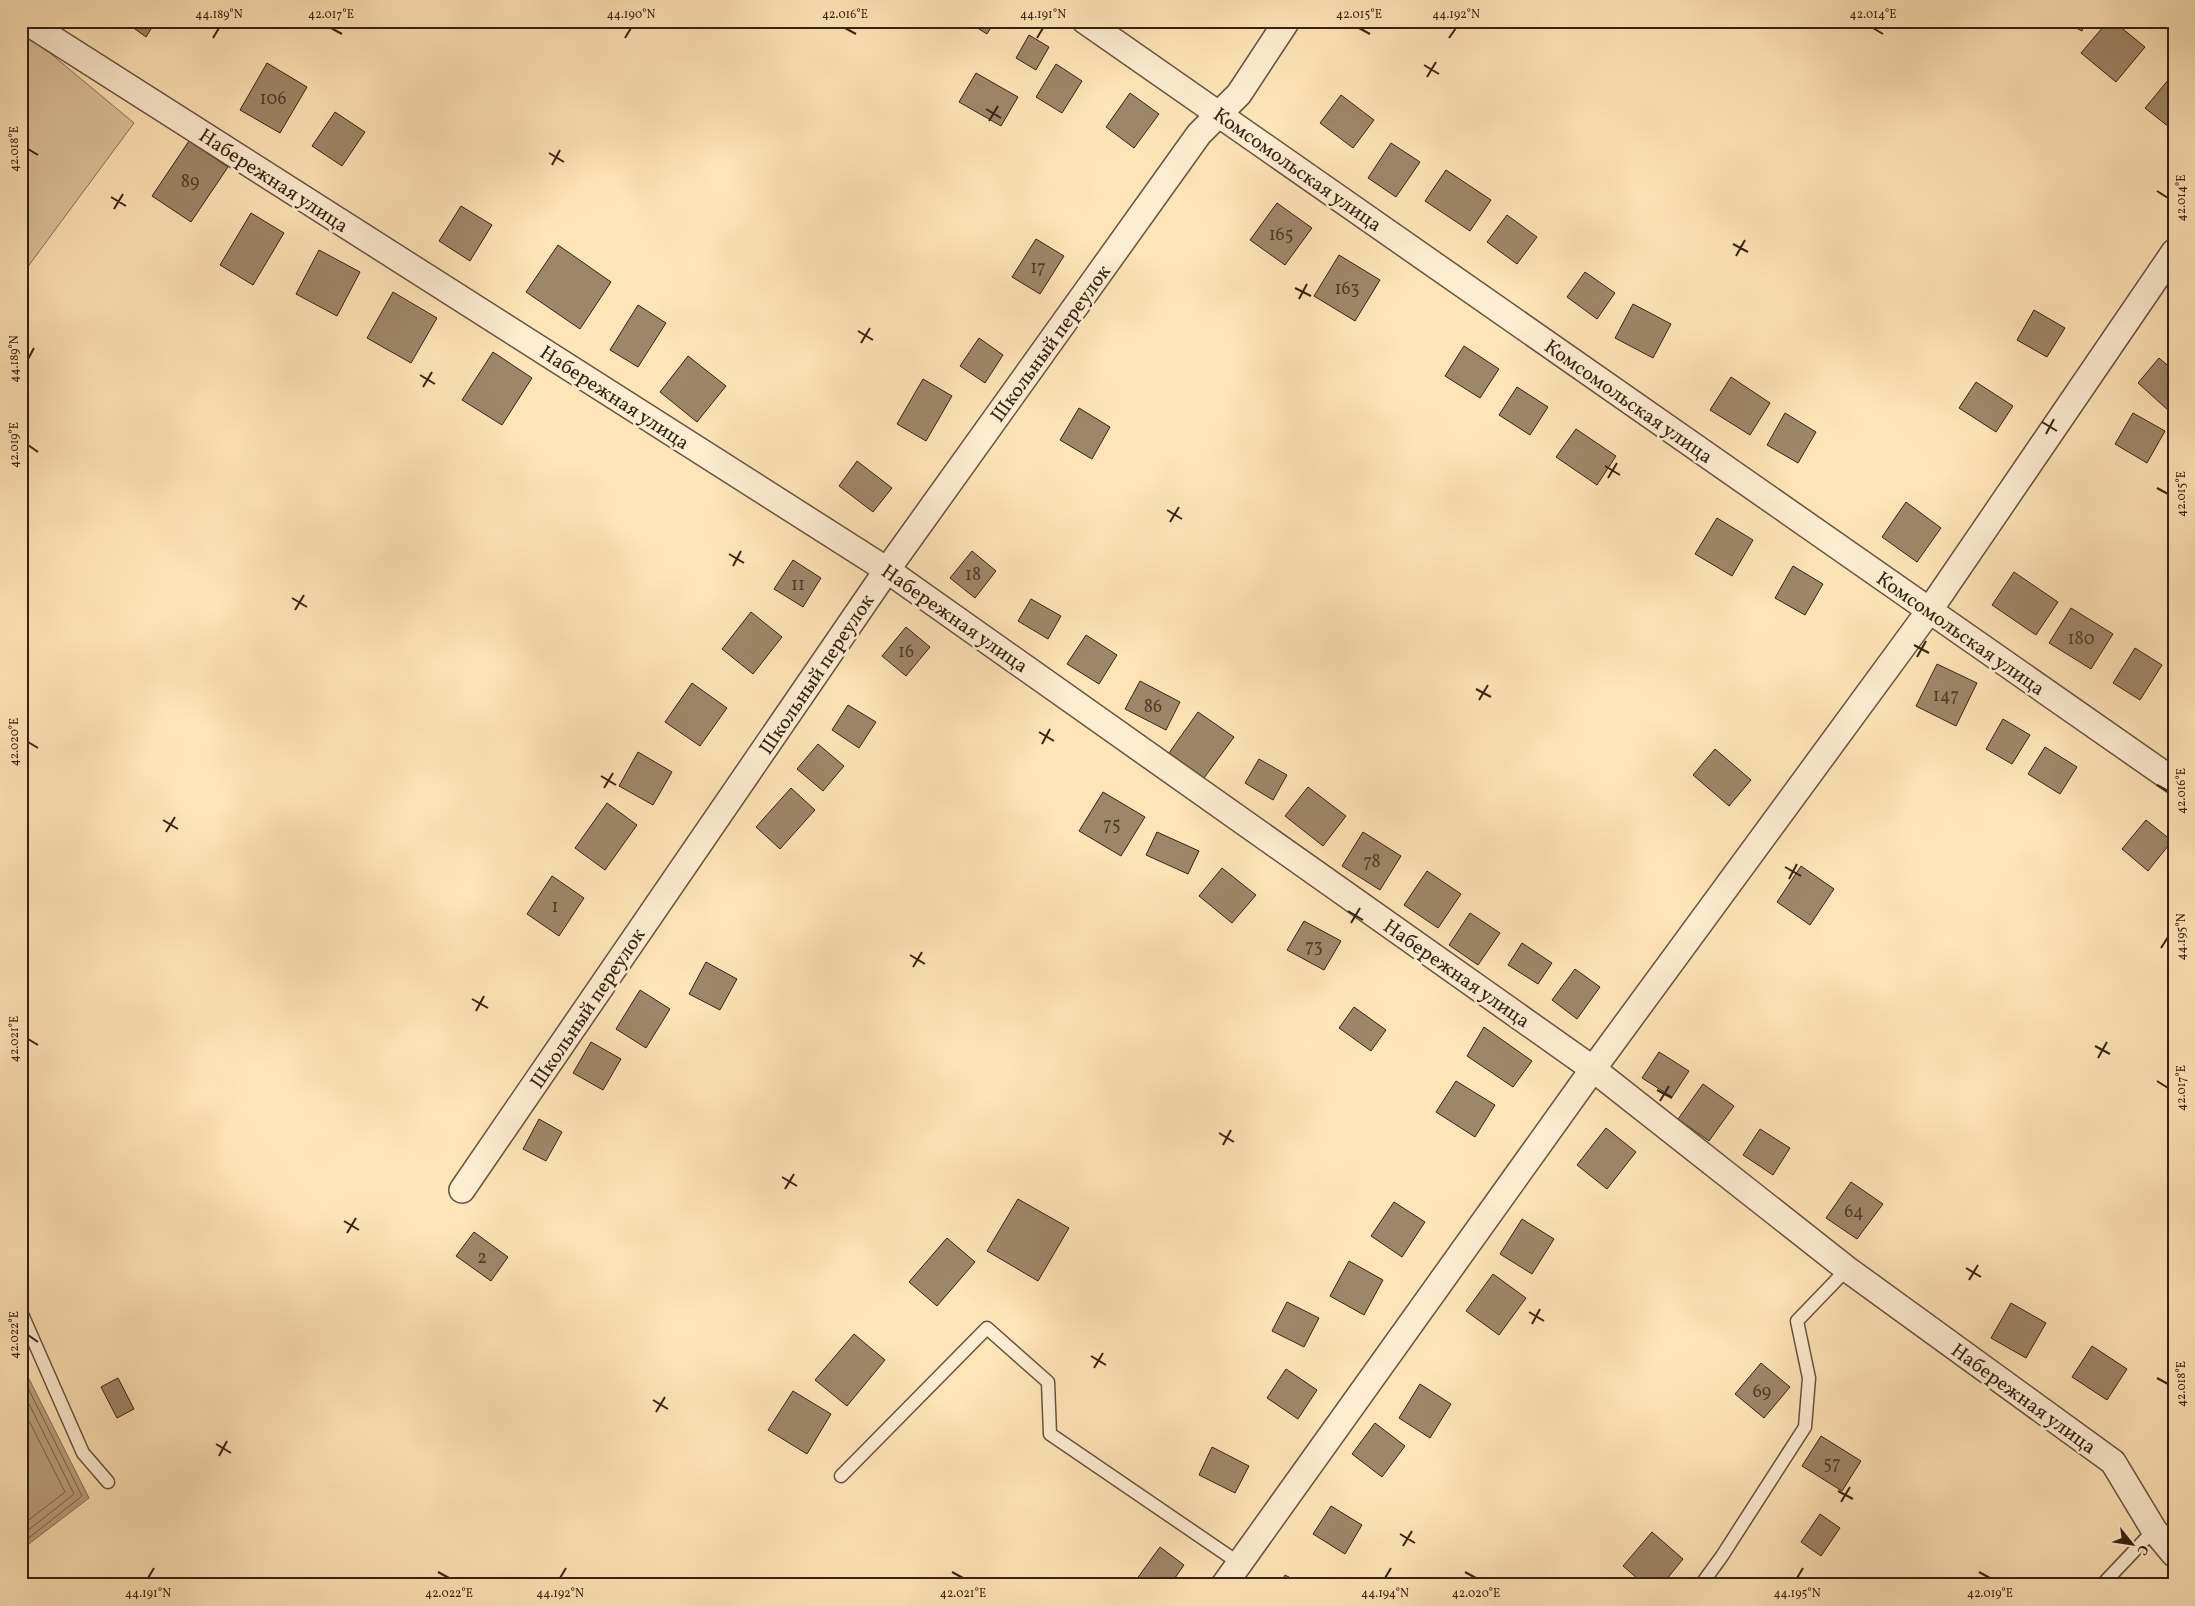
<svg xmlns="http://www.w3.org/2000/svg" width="2195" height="1606" font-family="Vollkorn,serif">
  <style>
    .green { fill: #dcc39c; stroke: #897257 }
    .water { fill: #baa280; stroke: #856f54 }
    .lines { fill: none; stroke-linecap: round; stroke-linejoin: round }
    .shore { stroke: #786249; stroke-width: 1 }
    .building { fill: #9e8768; stroke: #362212 }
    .lane-casing { stroke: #68523c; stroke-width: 15 }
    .street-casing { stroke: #68523c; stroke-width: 28 }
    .lane { stroke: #feedd1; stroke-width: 12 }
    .street { stroke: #feedd1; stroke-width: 25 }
    .ticks { fill: none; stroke: #362212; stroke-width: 2 }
    .labels { text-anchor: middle; stroke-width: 5; stroke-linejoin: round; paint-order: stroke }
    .number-label { font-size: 18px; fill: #503b28 }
    .street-label { font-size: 20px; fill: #362212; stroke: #feedd1 }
    .neatline { fill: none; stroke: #362212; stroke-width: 2 }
    .ticks-label { font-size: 12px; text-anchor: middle; fill: #362212 }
  </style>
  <rect width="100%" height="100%" fill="#fee4b8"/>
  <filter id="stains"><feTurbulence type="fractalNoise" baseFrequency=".004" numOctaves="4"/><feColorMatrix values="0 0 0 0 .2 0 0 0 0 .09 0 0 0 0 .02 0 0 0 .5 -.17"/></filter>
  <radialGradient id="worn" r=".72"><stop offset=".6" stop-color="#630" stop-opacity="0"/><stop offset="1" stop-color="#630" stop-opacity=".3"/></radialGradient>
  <path class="green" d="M21 29 134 123 21 276Z"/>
  <path class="water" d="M21 1363 89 1498 21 1550Z"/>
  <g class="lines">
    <path class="shore" d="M21 1374 82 1496 21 1544
      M21 1388 74 1494 21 1536
      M21 1405 65 1492 21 1526"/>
  </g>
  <path class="building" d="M124 21H156L146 37Z
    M973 21H995L987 34 971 24Z
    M2062 21H2086L2082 31Z
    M2108 21H2113L2145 47 2116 82 2081 53Z
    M1029 35 1049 47 1036 70 1016 58Z
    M267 63 307 87 280 133 240 110Z
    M1056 64 1082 81 1062 113 1036 97Z
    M976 73 1018 97 1001 126 959 102Z
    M2174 73V131L2145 108Z
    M1130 93 1159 114 1134 148 1106 127Z
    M1341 95 1374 120 1353 148 1320 123Z
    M335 112 365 132 342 166 312 146Z
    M189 141 228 167 191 222 152 196Z
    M1391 143 1420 162 1396 197 1368 178Z
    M1446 170 1491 200 1470 231 1425 201Z
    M1277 203 1312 228 1285 265 1250 240Z
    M461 206 492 225 470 261 439 241Z
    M251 213 284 233 253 285 220 265Z
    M1507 215 1537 237 1517 264 1487 242Z
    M1036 239 1064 256 1040 294 1012 277Z
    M558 245 611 282 580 329 526 292Z
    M319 250 360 272 337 316 296 294Z
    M1339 255 1380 280 1355 321 1314 296Z
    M1585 272 1615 293 1597 319 1567 297Z
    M393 292 437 318 411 363 367 338Z
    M1633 304 1671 324 1653 358 1615 338Z
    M638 305 666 323 638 367 610 350Z
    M2034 310 2065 328 2047 357 2017 340Z
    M979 338 1003 355 985 383 960 366Z
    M1464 346 1499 369 1480 398 1445 376Z
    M493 352 532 378 502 425 462 400Z
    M688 356 726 386 697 422 660 392Z
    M2159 358 2174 371V406L2169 411 2138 383Z
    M1731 377 1770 403 1750 435 1710 410Z
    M923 379 952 396 926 441 897 424Z
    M1976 382 2013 406 1996 432 1959 408Z
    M1517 387 1548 407 1530 435 1499 415Z
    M1079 408 1110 427 1092 459 1060 440Z
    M1785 413 1816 432 1798 463 1767 445Z
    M2133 413 2165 431 2147 463 2115 444Z
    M1576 429 1616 456 1597 485 1556 457Z
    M857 461 892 488 873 512 839 486Z
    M1906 502 1941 528 1917 562 1882 537Z
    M1717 518 1753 540 1732 576 1695 554Z
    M972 551 996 571 975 598 950 578Z
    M793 560 821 578 803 607 774 589Z
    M1793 566 1823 584 1805 615 1775 598Z
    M2014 572 2058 602 2036 635 1992 605Z
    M1031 599 1061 616 1048 639 1018 621Z
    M2071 608 2113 634 2091 669 2049 643Z
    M751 612 782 637 753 674 722 649Z
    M906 627 930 647 906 676 882 656Z
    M1086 635 1117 655 1099 684 1067 664Z
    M2135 648 2162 665 2140 700 2113 683Z
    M1937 664 1977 683 1956 726 1916 706Z
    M1140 681 1180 702 1166 730 1125 709Z
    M692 683 727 708 700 746 665 722Z
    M848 705 876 722 859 748 832 730Z
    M1198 712 1234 737 1204 778 1169 753Z
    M2003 719 2030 735 2012 764 1986 749Z
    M818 744 844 766 823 791 797 769Z
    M2045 747 2077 767 2060 794 2028 774Z
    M1715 749 1751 780 1729 806 1693 775Z
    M638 752 672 772 653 805 619 786Z
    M1259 759 1287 775 1273 800 1245 783Z
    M1308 787 1346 816 1323 846 1285 816Z
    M791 788 815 810 780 849 756 827Z
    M1103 792 1145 817 1121 856 1079 831Z
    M607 803 637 825 605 870 575 848Z
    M2146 820 2172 841 2148 871 2122 849Z
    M1157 832 1199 851 1188 874 1146 855Z
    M1363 832 1401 856 1380 890 1342 866Z
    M1801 866 1834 889 1810 925 1777 902Z
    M1222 868 1256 895 1232 923 1199 896Z
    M1427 871 1461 894 1438 928 1404 905Z
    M552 876 584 898 559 936 527 914Z
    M1470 913 1500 933 1478 965 1449 945Z
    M1304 921 1341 941 1324 970 1287 950Z
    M1522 943 1552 963 1538 984 1508 965Z
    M706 962 737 979 720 1010 689 994Z
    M1575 969 1600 987 1577 1019 1552 1000Z
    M640 990 670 1009 646 1048 616 1029Z
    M1354 1007 1386 1030 1371 1051 1339 1028Z
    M1484 1027 1532 1061 1513 1087 1467 1056Z
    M591 1042 621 1059 603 1090 573 1073Z
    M1659 1052 1689 1071 1672 1097 1642 1078Z
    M1456 1081 1495 1105 1475 1137 1436 1112Z
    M1703 1084 1734 1106 1709 1141 1678 1119Z
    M539 1119 562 1132 546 1161 523 1149Z
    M1606 1128 1636 1152 1607 1189 1577 1165Z
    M1760 1129 1790 1148 1773 1175 1743 1155Z
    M1851 1182 1883 1204 1857 1239 1826 1218Z
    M1018 1199 1069 1228 1038 1281 987 1251Z
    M1394 1202 1425 1222 1402 1257 1371 1236Z
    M1522 1219 1554 1239 1532 1274 1500 1254Z
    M474 1232 508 1257 491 1281 456 1256Z
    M947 1238 975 1262 937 1306 909 1282Z
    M1349 1261 1383 1280 1364 1315 1330 1296Z
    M1493 1274 1526 1298 1499 1335 1466 1311Z
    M1287 1302 1319 1318 1304 1347 1272 1331Z
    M2011 1303 2046 1323 2026 1358 1991 1338Z
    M854 1334 885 1360 847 1406 815 1380Z
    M2092 1346 2127 1369 2107 1400 2072 1377Z
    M1761 1363 1790 1387 1764 1418 1735 1394Z
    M1286 1369 1317 1390 1298 1419 1267 1398Z
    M118 1378 134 1409 117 1418 101 1387Z
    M1420 1384 1451 1404 1430 1438 1399 1418Z
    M793 1391 831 1414 807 1454 768 1430Z
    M1375 1423 1405 1446 1382 1477 1352 1454Z
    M1821 1436 1861 1461 1842 1491 1802 1466Z
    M1212 1447 1249 1466 1235 1493 1199 1475Z
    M1331 1506 1362 1525 1345 1554 1313 1534Z
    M1820 1514 1840 1528 1821 1556 1801 1542Z
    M1652 1532 1683 1559 1662 1585H1645L1623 1566Z
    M1160 1547 1184 1565 1170 1585H1143L1136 1580Z
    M1285 1575 1304 1585H1280Z"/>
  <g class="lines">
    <g class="lane-casing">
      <path id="lane" d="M21 1312 83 1453 108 1482
        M841 1476 987 1328 1048 1382 1050 1434 1239 1563
        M1701 1585 1722 1556 1805 1427 1809 1378 1797 1321 1847 1269
        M2102 1585 2154 1530"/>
    </g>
    <g class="street-casing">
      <path id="street" d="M25 21 887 570 1593 1069 1847 1269 2113 1462 2154 1530 2174 1554
        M1085 21 2174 781
        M462 1190 887 570 1199 134 1239 94 1287 21
        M1224 1585 1593 1069 1929 611 2174 252"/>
    </g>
    <use href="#lane" class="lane"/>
    <use href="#street" class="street"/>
  </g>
  <path class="ticks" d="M331 28 342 34M845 28 856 34M1359 28 1370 34M1873 28 1883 34M213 38 219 28M625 38 631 28M1037 38 1043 28M1449 38 1456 28M1424 65 1439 74M1427 77 1436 62M986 109 1001 118M989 121 998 106M28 149 38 155M549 153 564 162M552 165 560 150M2157 191 2168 198M111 197 126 206M114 209 123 194M1733 244 1748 252M1736 256 1745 240M1295 288 1311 296M1299 299 1307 284M858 331 873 340M861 343 870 328M28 359 34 348M420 375 435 384M423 387 432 372M2042 422 2057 431M2046 434 2054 419M28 445 38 452M1605 466 1620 475M1608 478 1617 463M2157 488 2168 494M1167 510 1182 519M1170 522 1179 507M729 554 744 563M733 566 741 551M292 598 307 607M295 610 304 595M1914 645 1929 653M1917 657 1926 641M1476 689 1491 697M1479 700 1488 685M1039 732 1054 741M28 742 38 748M1042 744 1050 729M601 776 616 785M2157 785 2168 791M604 788 613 773M163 820 178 829M166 832 175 817M1785 867 1801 876M1789 879 1797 864M1348 911 1363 920M1351 923 1360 908M2161 948 2168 937M910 955 925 964M913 967 922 952M472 999 488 1008M476 1011 484 996M28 1039 38 1045M2095 1046 2110 1054M2098 1058 2107 1042M2157 1081 2168 1088M1657 1090 1672 1098M1660 1101 1669 1086M1219 1133 1234 1142M1223 1145 1231 1130M782 1177 797 1186M785 1189 794 1174M344 1221 359 1230M347 1233 356 1218M1966 1268 1981 1277M1969 1280 1978 1265M1529 1312 1544 1321M1532 1324 1540 1309M28 1335 38 1342M1091 1356 1106 1365M1094 1368 1103 1353M2157 1378 2168 1384M653 1400 668 1409M656 1412 665 1397M216 1444 231 1453M219 1456 227 1441M1838 1491 1853 1499M1841 1502 1850 1487M1400 1534 1415 1543M1403 1546 1412 1531M438 1572 449 1578M952 1572 963 1578M1465 1572 1476 1578M1979 1572 1990 1578M148 1578 154 1568M560 1578 566 1568M1385 1578 1391 1568M1797 1578 1803 1568"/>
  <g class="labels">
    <g class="number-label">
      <text x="273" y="104">106</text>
      <text x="190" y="187">89</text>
      <text x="1281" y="240">165</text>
      <text x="1038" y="273">17</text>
      <text x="1347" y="294">163</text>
      <text x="973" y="580">18</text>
      <text x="798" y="590">11</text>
      <text x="2081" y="644">180</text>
      <text x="906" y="657">16</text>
      <text x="1946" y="701">147</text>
      <text x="1153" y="712">86</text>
      <text x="1112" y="830">75</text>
      <text x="1372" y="867">78</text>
      <text x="555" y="912">1</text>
      <text x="1314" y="952">73</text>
      <text x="1854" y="1217">64</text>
      <text x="482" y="1263">2</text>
      <text x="1762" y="1397">69</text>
      <text x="1832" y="1469">57</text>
    </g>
    <g class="street-label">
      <text transform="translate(1298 169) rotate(35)" y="7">Комсомольская улица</text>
      <text transform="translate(274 180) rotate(33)" y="7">Набережная улица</text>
      <text transform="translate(1050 343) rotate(-54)" y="7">Школьный переулок</text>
      <text transform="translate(615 397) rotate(33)" y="7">Набережная улица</text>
      <text transform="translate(1629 401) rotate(35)" y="7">Комсомольская улица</text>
      <text transform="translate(955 618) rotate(35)" y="7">Набережная улица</text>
      <text transform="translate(1961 633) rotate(35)" y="7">Комсомольская улица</text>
      <text transform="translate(816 674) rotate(-56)" y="7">Школьный переулок</text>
      <text transform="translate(1457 973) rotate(35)" y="7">Набережная улица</text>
      <text transform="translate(587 1008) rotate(-56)" y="7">Школьный переулок</text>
      <text transform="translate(2024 1398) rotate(36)" y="7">Набережная улица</text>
    </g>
  </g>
  <rect width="2195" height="1606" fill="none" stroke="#fee4b8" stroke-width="55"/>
  <g transform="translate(2132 1544) rotate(120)" stroke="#feedd1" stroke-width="4" paint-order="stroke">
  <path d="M0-4L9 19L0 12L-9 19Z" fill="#362212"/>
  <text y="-8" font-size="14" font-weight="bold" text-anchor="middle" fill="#362212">С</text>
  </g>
  <rect x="28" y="28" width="2140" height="1550" class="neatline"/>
  <g class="ticks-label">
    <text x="219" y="18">44.189°N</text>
    <text x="331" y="18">42.017°E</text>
    <text x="631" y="18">44.190°N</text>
    <text x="845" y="18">42.016°E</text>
    <text x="1043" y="18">44.191°N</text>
    <text x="1359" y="18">42.015°E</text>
    <text x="1456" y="18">44.192°N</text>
    <text x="1873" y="18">42.014°E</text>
    <text transform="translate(14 149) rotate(-90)" y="4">42.018°E</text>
    <text transform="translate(2181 198) rotate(-90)" y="4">42.014°E</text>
    <text transform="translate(14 359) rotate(-90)" y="4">44.189°N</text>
    <text transform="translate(14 445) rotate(-90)" y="4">42.019°E</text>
    <text transform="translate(2181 494) rotate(-90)" y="4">42.015°E</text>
    <text transform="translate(14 742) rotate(-90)" y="4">42.020°E</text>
    <text transform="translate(2181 791) rotate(-90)" y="4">42.016°E</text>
    <text transform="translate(2181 937) rotate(-90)" y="4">44.195°N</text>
    <text transform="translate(14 1039) rotate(-90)" y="4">42.021°E</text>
    <text transform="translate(2181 1088) rotate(-90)" y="4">42.017°E</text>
    <text transform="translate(14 1335) rotate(-90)" y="4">42.022°E</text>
    <text transform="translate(2181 1384) rotate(-90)" y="4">42.018°E</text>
    <text x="148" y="1597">44.191°N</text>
    <text x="449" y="1597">42.022°E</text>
    <text x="560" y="1597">44.192°N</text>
    <text x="963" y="1597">42.021°E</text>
    <text x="1385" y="1597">44.194°N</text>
    <text x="1476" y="1597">42.020°E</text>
    <text x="1797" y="1597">44.195°N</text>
    <text x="1990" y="1597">42.019°E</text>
  </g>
  <rect width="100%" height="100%" filter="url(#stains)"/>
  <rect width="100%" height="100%" fill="url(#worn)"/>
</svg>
